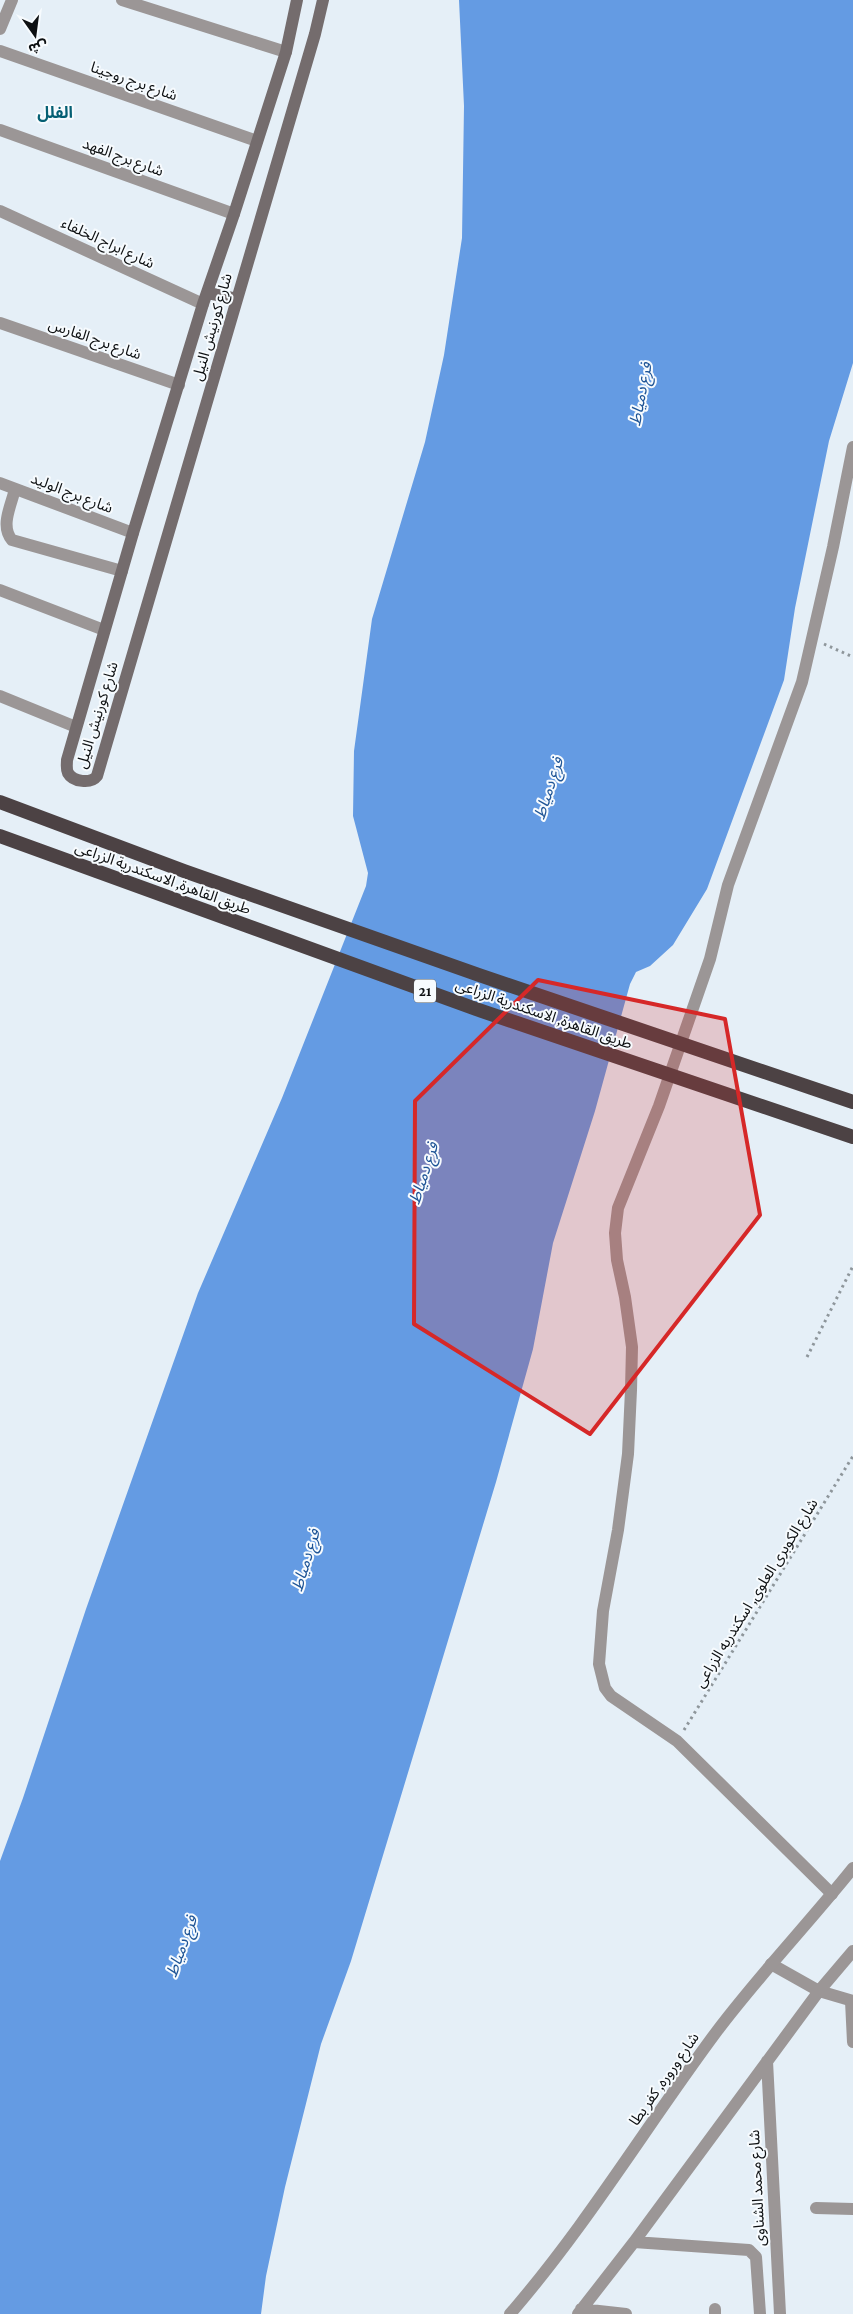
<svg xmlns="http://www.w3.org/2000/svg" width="853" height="2314" font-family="'Crimson Pro','Noto Sans Arabic',serif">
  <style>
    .water { fill: #649be3 }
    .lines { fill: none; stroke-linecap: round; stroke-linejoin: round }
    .path { stroke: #8e969b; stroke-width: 3; stroke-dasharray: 2.5 4; stroke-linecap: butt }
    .minor { stroke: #9b9696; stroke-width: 12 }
    .tertiary { stroke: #9b9696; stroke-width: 12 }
    .secondary { stroke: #746c6d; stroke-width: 12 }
    .trunk { stroke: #4c4244; stroke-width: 14 }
    .marked { fill: #d62828; fill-opacity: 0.2; stroke: #d62828; stroke-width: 4; stroke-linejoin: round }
    .labels { text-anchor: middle; stroke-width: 4; stroke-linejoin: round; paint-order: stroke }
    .shield { fill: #f7fbfe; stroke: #535659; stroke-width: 1 }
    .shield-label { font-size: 14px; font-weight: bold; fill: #0d1012 }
    .street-label { font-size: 15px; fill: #0d1012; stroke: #f7fbfe }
    .neighbourhood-label { font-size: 16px; font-weight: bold; fill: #045f73; stroke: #f7fbfe }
    .water-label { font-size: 16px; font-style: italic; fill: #1e5496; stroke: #f7fbfe }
  </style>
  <rect width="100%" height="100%" fill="#e5eff7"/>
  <path class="water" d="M459 0H853V363L829 441 795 608 784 680 707 889 673 945 650 966 636 972 630 984 595 1111 553 1243 533 1349 496 1482 351 1961 321 2044 285 2187 266 2276 261 2314H0V1861L23 1798 86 1609 198 1293 282 1098 366 886 368 873 353 816 354 751 372 619 425 442 444 355 462 238 464 106Z"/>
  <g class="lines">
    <path class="path" d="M824 644 853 657
      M807 1357 853 1266
      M684 1730 853 1456"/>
    <path class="minor" d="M122 0 286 52
      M0 51 257 141
      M0 130 234 214
      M0 211 203 304
      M0 323 179 385
      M0 483 133 533
      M15 489C11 506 0 526 12 540L122 571
      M0 590 104 630
      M0 696 76 727
      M832 1894 677 1741 611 1696 605 1688 599 1664 603 1611 618 1530 628 1454 631 1390 632 1347 625 1297 617 1260 615 1233 618 1208 659 1106 710 959 728 885 802 682 833 547 853 447
      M771 1964 819 1991 853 2001
      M851 2001 853 2042
      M767 2061 780 2314
      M816 2208 853 2209
      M634 2242 749 2250 756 2257 760 2314
      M581 2309 626 2314
      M715 2309V2314
      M578 2314 634 2242 819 1991 853 1951"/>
    <path class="tertiary" d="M0 29 12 0
      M510 2314C587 2225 647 2125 717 2031 760 1974 809 1923 853 1868"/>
    <path class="secondary" d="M297 0 286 52 234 214 203 304 133 533 67 760C67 764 66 769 68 773 73 782 91 784 97 776L315 34 323 0
      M208 293 237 299"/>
    <path class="trunk" d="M0 802 184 871 479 975 853 1102
      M0 836 476 1009 853 1137"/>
  </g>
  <path class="marked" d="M538 980 725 1019 760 1215 590 1434 414 1324 415 1101Z"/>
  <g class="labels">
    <rect class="shield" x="414" y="979.5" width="22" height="23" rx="4"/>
    <g class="shield-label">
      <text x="425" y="996">21</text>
    </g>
    <g class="street-label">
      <text transform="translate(134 81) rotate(19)" y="5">شارع برج روجينا</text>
      <text transform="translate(123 157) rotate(20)" y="5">شارع برج الفهد</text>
      <text transform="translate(108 243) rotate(25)" y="5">شارع ابراج الخلفاء</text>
      <text transform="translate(212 327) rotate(-74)" y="5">شارع كورنيش النيل</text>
      <text transform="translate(95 339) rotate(19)" y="5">شارع برج الفارس</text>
      <text transform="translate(72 493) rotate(21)" y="5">شارع برج الوليد</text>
      <text transform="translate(97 715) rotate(-73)" y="5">شارع كورنيش النيل</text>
      <text transform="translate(163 878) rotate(20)" y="5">طريق القاهرة, الاسكندرية الزراعى</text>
      <text transform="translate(544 1014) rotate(19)" y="5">طريق القاهرة, الاسكندرية الزراعى</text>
      <text transform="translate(756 1593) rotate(-58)" y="5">شارع الكوبرى العلوى, اسكندريه الزراعى</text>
      <text transform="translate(664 2079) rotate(-55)" y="5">شارع وروره, كفر بطا</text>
      <text transform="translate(757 2188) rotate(-93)" y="5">شارع محمد الشناوى</text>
    </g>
    <g class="neighbourhood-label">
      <text x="55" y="118">الفلل</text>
    </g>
    <g class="water-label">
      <text transform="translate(640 394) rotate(-79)" y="6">فرع دمياط</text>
      <text transform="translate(548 788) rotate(-72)" y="6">فرع دمياط</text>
      <text transform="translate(423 1173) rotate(-72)" y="6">فرع دمياط</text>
      <text transform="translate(305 1560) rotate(-73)" y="6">فرع دمياط</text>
      <text transform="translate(181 1946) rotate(-70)" y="6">فرع دمياط</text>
    </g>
  </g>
  <g transform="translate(35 35) rotate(166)" stroke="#f7fbfe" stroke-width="4" paint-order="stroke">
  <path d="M0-4L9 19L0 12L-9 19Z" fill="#0d1012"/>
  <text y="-8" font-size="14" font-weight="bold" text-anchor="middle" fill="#0d1012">ش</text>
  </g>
</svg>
